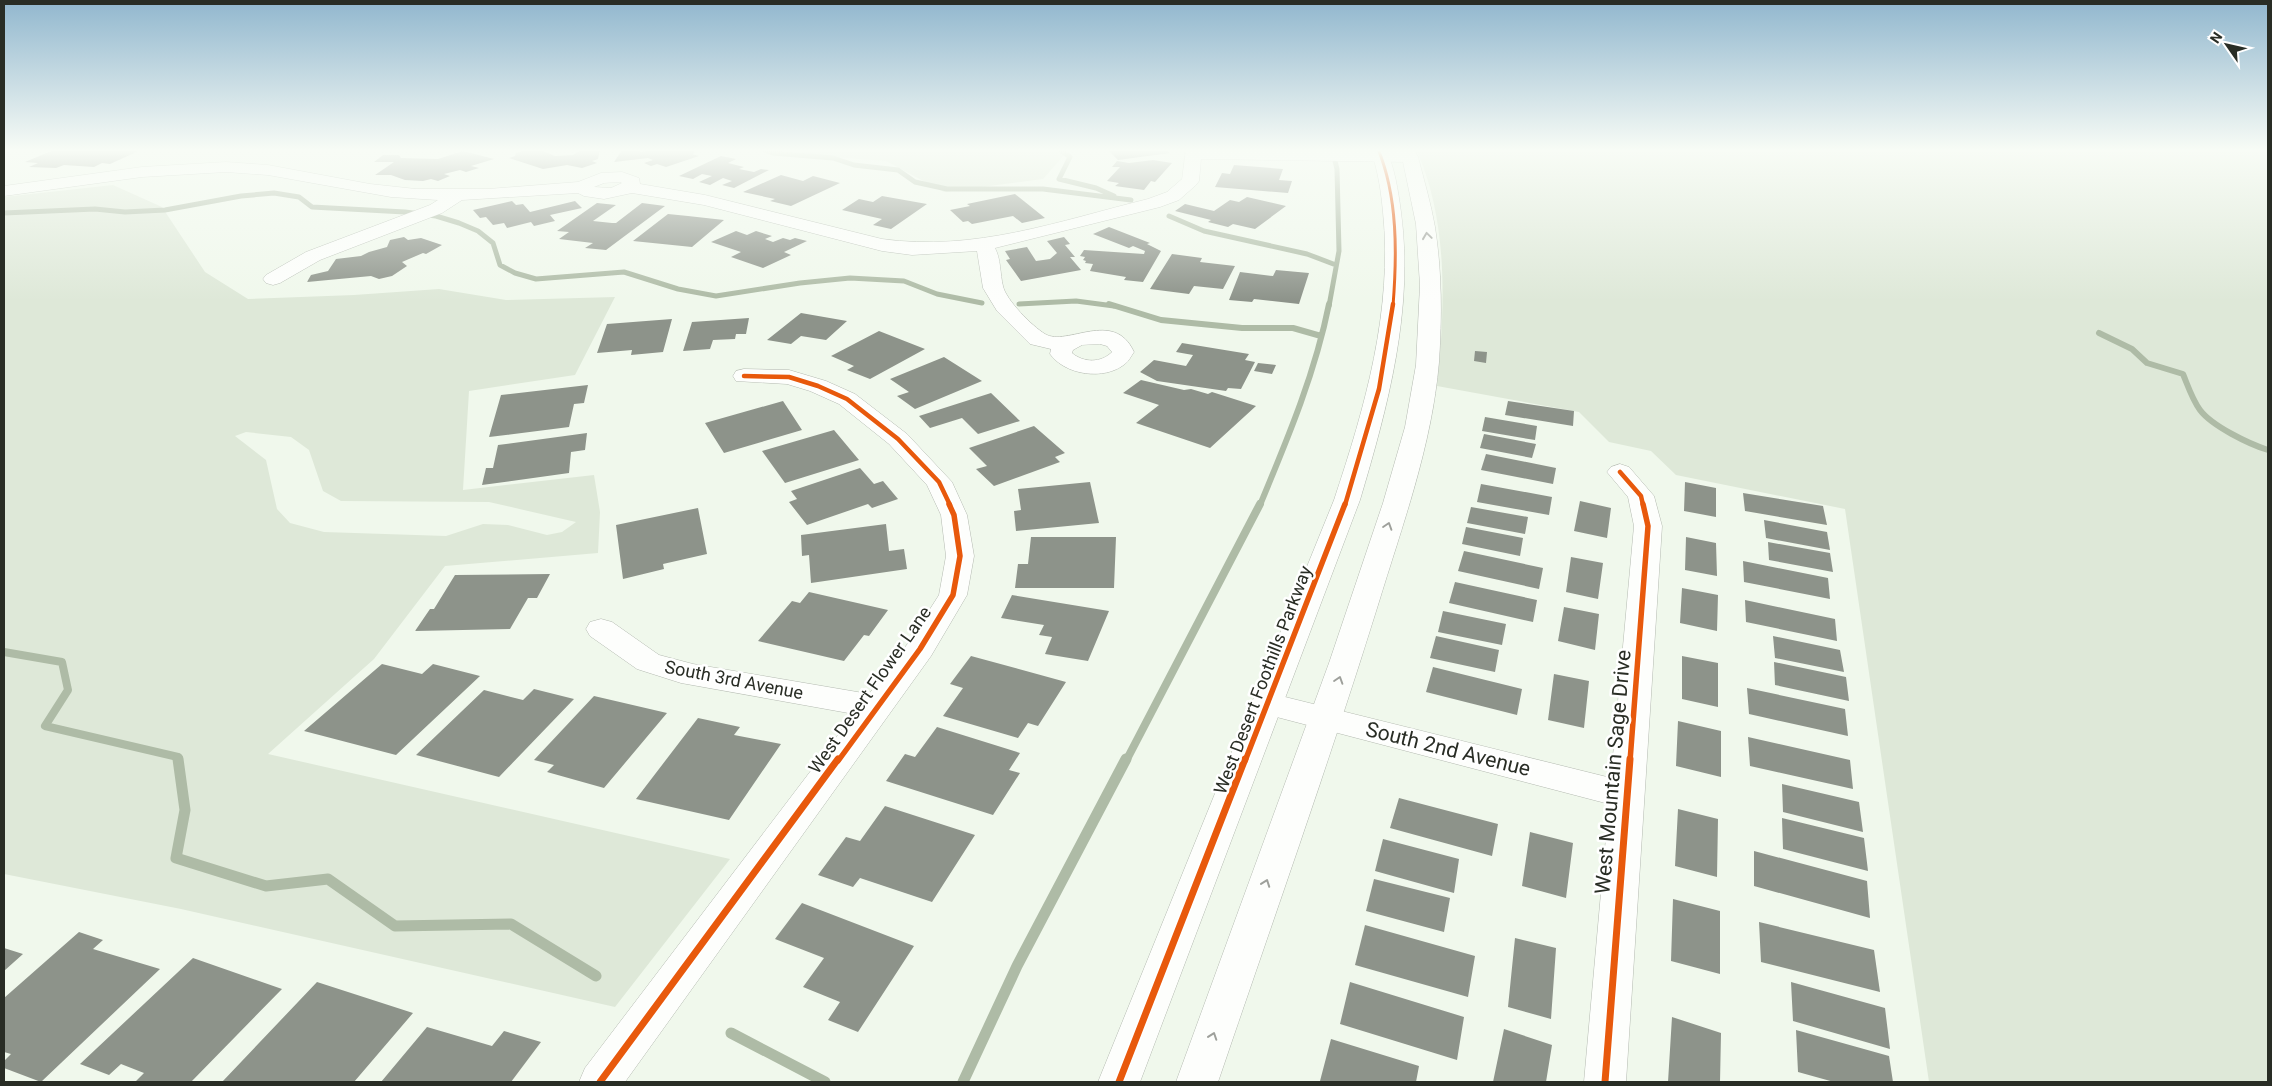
<svg xmlns="http://www.w3.org/2000/svg" width="2272" height="1086" font-family="Roboto,sans-serif">
  <style>
    .green { fill: #dee8d8; fill-rule: evenodd }
    .lines { fill: none; stroke-linecap: round; stroke-linejoin: round }
    .stream-far3 { stroke: #aebba6; stroke-width: 5 }
    .stream-far2 { stroke: #aebba6; stroke-width: 6 }
    .stream-far1 { stroke: #aebba6; stroke-width: 8 }
    .stream { stroke: #aebba6; stroke-width: 11 }
    .building { fill: #8d938a }
    .minor-casing { stroke: #b4bab1; stroke-width: 1 }
    .tertiary-casing { stroke: #b4bab1; stroke-width: 1 }
    .minor { fill: #fdfefc; fill-rule: evenodd }
    .tertiary { fill: #fdfefc; fill-rule: evenodd }
    .cycleway-far3-casing { stroke: #fff; stroke-width: 5 }
    .cycleway-far2-casing { stroke: #fff; stroke-width: 7 }
    .cycleway-far1-casing { stroke: #fff; stroke-width: 9 }
    .cycleway-casing { stroke: #fff; stroke-width: 10 }
    .cycleway-far3 { stroke: #e8590c; stroke-width: 3 }
    .cycleway-far2 { stroke: #e8590c; stroke-width: 4.5 }
    .cycleway-far1 { stroke: #e8590c; stroke-width: 5.5 }
    .cycleway { stroke: #e8590c; stroke-width: 7 }
    .oneway { stroke: #9ea09b }
    .labels { text-anchor: middle; stroke-width: 5; stroke-linejoin: round; paint-order: stroke }
    .street-label { font-size: 18px; fill: #292d25; stroke: #fff }
    .near-street-label { font-size: 21px; fill: #292d25; stroke: #fff }
  </style>
  <rect width="100%" height="100%" fill="#f0f8ec"/>
  <path class="green" d="M798 149H1053L1066 153 1043 179 944 192 886 161 808 155Z
    M1416 149H2268V1082H1929L1845 509 1676 475 1651 451 1609 442 1579 412 1437 386C1445 309 1449 221 1416 149Z
    M113 185 162 207 205 272 248 299 354 295 439 289 506 300 615 297 575 375 469 391 463 490 594 475 600 512 598 553 445 566 374 659 268 754 730 859 615 1007 181 909 4 874V197ZM246 432 291 437 309 450 323 491 341 501 489 502 576 522 562 532 547 535 508 525 483 524 446 536 324 532 290 523 277 509 266 460 235 436Z"/>
  <g class="lines">
    <path class="stream-far3" d="M762 149 773 153 833 158 854 165 898 170 915 182 947 189H1043L1131 200
      M1059 149 1070 157 1059 179 1096 188 1114 196
      M4 213 95 209 125 212 165 210 241 196 274 193 299 197 312 207 405 212 436 216 459 223 478 231 493 243 500 265 515 273 536 279 624 272 678 289 716 296 800 283 850 278 904 281 937 294 982 303
      M1169 216 1204 231 1307 254 1336 265
      M1019 304 1076 301 1114 306
      M1329 306 1339 251 1337 169 1332 149"/>
    <path class="stream-far2" d="M1109 304 1161 320 1242 328H1293L1321 336
      M2099 333 2132 349 2147 363 2183 374C2188 386 2192 399 2200 410 2212 426 2249 444 2268 450
      M1260 505C1287 440 1315 374 1329 304"/>
    <path class="stream-far1" d="M4 652 62 662 68 690 45 726 178 757V761
      M1126 761 1260 504"/>
    <path class="stream" d="M178 759 185 810 176 858 266 886 328 879 395 926 511 924 596 976
      M731 1033 825 1082
      M963 1082 1017 966 1126 759"/>
  </g>
  <path class="building" d="M56 149 95 150 143 149 110 164 102 163 94 167 64 165 56 168 29 167 38 163 25 162Z
    M528 149H538L555 156 573 155 583 149H600L598 159 592 161 597 163 582 168 567 165 543 169 509 158 515 156 516 153Z
    M641 149 640 152 655 149H686L696 152 692 154 699 156 666 167 657 164 651 166 644 163 653 160 648 158 614 162 622 150Z
    M1107 149H1165L1170 153 1118 160Z
    M463 151 494 159 471 166 479 168 466 172 460 170 444 174 450 176 438 181 431 179 423 181 405 180 391 175H375L394 162H374L383 155H399L401 158 438 159Z
    M721 156 736 159 728 163 744 167 739 169 754 172 761 169 769 170 734 188 722 185 732 181 723 178 710 185 699 182 712 176 702 174 693 179 679 176Z
    M1153 160 1172 163 1155 182 1151 181 1144 190 1115 186 1119 183 1107 181 1120 167H1112L1117 161 1129 163Z
    M1234 165 1283 169 1279 180 1292 181 1288 193 1215 187 1222 173 1230 174Z
    M781 175 803 181 813 176 840 183 791 206 770 201 775 199 743 192Z
    M1015 194 1045 218 1022 223 1013 216 972 224 968 221 963 222 950 210 970 206 967 204Z
    M882 196 927 204 891 229 873 225 882 219 842 210 859 199 873 202Z
    M1247 197 1286 206 1255 229 1233 224 1228 227 1208 222 1211 220 1175 211 1185 204 1214 211 1230 200 1239 202Z
    M512 201 516 205 523 204 530 212 575 201 582 208 550 215 555 221 534 226 531 222 507 228 504 223 493 225 486 217 480 218 473 210Z
    M597 203 616 205 593 221 612 223H616L642 203 665 206 606 250 585 248 593 243 559 239 569 232 557 231Z
    M668 214 688 216 724 220 692 247 633 241Z
    M1109 227 1150 243 1147 244 1161 251 1143 282 1124 280 1126 277 1090 271 1093 264 1085 263 1086 261 1083 260 1085 257 1080 256 1084 250 1144 254 1145 251 1133 246 1129 248 1093 234Z
    M736 231 747 235 756 231 772 236 765 239 773 242 783 238 790 240 795 238 807 241 784 252 791 255 763 268 731 257 741 252 711 242Z
    M404 237 408 240 421 238 442 245 426 254 423 253 402 262 407 266 392 276 379 279 371 276 307 282 311 275 328 271 336 259 361 256 369 252 387 247 390 240Z
    M1064 237 1070 244 1065 245 1075 257H1070L1081 270 1021 281 1006 260 1010 259 1005 251 1027 247 1036 261 1050 259 1057 253 1047 241Z
    M1172 254 1202 258 1200 262 1235 266 1223 289 1194 286 1189 294 1150 289Z
    M1276 270 1309 273 1299 304 1254 299 1252 302 1229 300 1240 272 1273 276Z
    M801 313 847 321 826 340 801 336 791 344 767 340Z
    M749 318 746 334H736L735 339 713 340 710 349 683 351 692 322Z
    M672 319 663 352 631 355 632 350 597 353 607 324Z
    M879 331 925 349 870 379 847 370 854 366 831 356Z
    M1182 343 1249 354 1245 360 1255 362 1241 389 1228 388 1226 391 1157 381 1140 372 1154 360 1186 366 1193 355 1176 352Z
    M1475 351 1487 352 1486 363 1474 361Z
    M944 357 982 381 915 409 897 396 909 392 890 379Z
    M1258 363 1276 365 1272 374 1254 371Z
    M1141 380 1184 390 1191 389 1208 394 1212 392 1256 406 1210 448 1136 423 1159 405 1123 393Z
    M588 385 584 403 574 404 569 427 489 437 501 395Z
    M991 393 1020 421 978 434 962 418 930 428 919 416Z
    M783 401 802 430 724 453 705 423Z
    M1508 401 1574 411 1573 426 1505 415Z
    M1485 417 1537 426 1535 440 1482 431Z
    M1034 426 1065 453 1055 457 1060 462 994 486 976 469 987 466 969 448Z
    M834 430 859 460 785 483 762 451Z
    M587 433 585 450 571 452 569 473 482 485 486 468H493L498 445Z
    M1484 434 1536 444 1532 458 1480 448Z
    M1486 454 1556 468 1553 484 1481 470Z
    M860 468 874 484 883 481 898 499 872 508 868 504 807 525 789 502 797 499 791 491Z
    M1090 482 1099 523 1016 531 1014 511 1021 510 1018 489Z
    M1685 482 1716 488V517L1684 511Z
    M1481 484 1552 497 1549 515 1477 502Z
    M1743 493 1823 506 1827 525 1745 511Z
    M1580 501 1611 508 1607 538 1574 531Z
    M1471 507 1528 517 1525 534 1467 523Z
    M698 508 707 554 663 564 664 569 623 579 616 525Z
    M1764 520 1827 532 1830 550 1766 538Z
    M886 524 889 551 904 549 907 569 811 583 809 555 802 556 801 535Z
    M1466 527 1523 538 1520 556 1462 544Z
    M1031 537H1116L1114 588H1015L1018 564H1028Z
    M1686 537 1716 543 1717 576 1685 570Z
    M1768 542 1830 553 1833 572 1769 560Z
    M1464 551 1543 568 1539 589 1458 571Z
    M1571 557 1603 563 1598 599 1566 592Z
    M1743 561 1828 578 1830 599 1744 582Z
    M550 574 537 598H528L510 629 415 631 430 609H434L455 575Z
    M1455 582 1537 600 1533 622 1449 603Z
    M1682 588 1718 595 1717 631 1680 623Z
    M809 592 888 610 869 636 864 635 844 661 758 641 792 601 800 603Z
    M1012 595 1109 611 1088 661 1045 654 1052 637 1039 635 1044 625 1001 618Z
    M1745 600 1835 619 1837 641 1746 622Z
    M1564 607 1599 614 1595 650 1558 641Z
    M1443 611 1506 624 1502 645 1438 632Z
    M1436 636 1499 650 1495 672 1430 658Z
    M1773 636 1840 650 1844 672 1775 658Z
    M971 656 1066 682 1038 726 1028 723 1018 738 943 716 963 688 950 684Z
    M1682 656 1718 663V707L1682 699Z
    M1774 662 1846 677 1849 701 1775 685Z
    M382 664 422 674 433 664 480 676 396 755 304 731Z
    M1433 667 1522 689 1517 715 1426 692Z
    M1554 674 1589 681 1584 728 1548 720Z
    M1747 688 1845 709 1848 736 1749 714Z
    M534 689 574 699 499 777 416 755 484 690 523 700Z
    M594 696 667 713 604 788 547 772 554 765 534 760Z
    M698 718 740 727 734 735 781 744 729 820 636 799Z
    M1678 721 1721 731V777L1676 766Z
    M937 727 1020 753 1009 770 1020 773 993 815 886 781 905 754 915 757Z
    M1748 737 1850 760 1853 789 1750 766Z
    M1782 784 1859 802 1863 832 1783 812Z
    M1399 798 1498 824 1492 856 1390 828Z
    M885 806 975 835 932 902 860 878 853 887 818 875 846 837 860 841Z
    M1678 809 1718 819 1717 877 1675 866Z
    M1782 818 1864 838 1868 871 1783 849Z
    M1530 832 1573 843 1566 898 1522 886Z
    M1383 839 1459 859 1454 893 1375 871Z
    M1754 851 1867 881 1870 918 1754 886Z
    M1374 879 1450 898 1444 932 1366 911Z
    M1673 899 1720 911V974L1671 961Z
    M802 903 914 946 858 1032 828 1020 840 1002 803 987 824 958 775 939Z
    M1759 922 1874 950 1880 992 1761 962Z
    M1365 925 1475 956 1468 997 1355 965Z
    M79 932 103 940 93 949 160 969 41 1082 4 1068V1061L11 1054 4 1052V998Z
    M1515 938 1556 948 1551 1019 1508 1007Z
    M4 948 23 954 4 971Z
    M193 958 282 989 191 1082H135L144 1073 121 1064 109 1075 80 1064Z
    M317 982 413 1013 354 1082H222Z
    M1350 982 1464 1017 1457 1060 1340 1024Z
    M1791 982 1885 1008 1890 1049 1793 1021Z
    M1672 1017 1721 1033 1720 1082H1668Z
    M427 1027 492 1046 504 1031 541 1042 511 1082H381Z
    M1504 1029 1552 1045 1546 1082H1493Z
    M1796 1030 1889 1056 1893 1082H1834L1798 1072Z
    M1331 1039 1419 1066 1416 1082 1320 1081Z"/>
  <g class="lines">
    <g class="minor-casing">
      <path id="minor" d="M1186 149 1410 152 1416 154 1418 157 1416 160 1410 162 1201 159 1199 181 1196 185 1179 200 1160 207 995 248C1001 259 1000 274 1003 286 1006 300 1032 326 1045 334 1067 347 1114 308 1134 352 1131 356 1129 361 1125 364 1104 381 1065 375 1050 354L1051 349 1030 344 997 311 983 288 977 251 912 255 882 251 704 205 632 193 604 199 584 196 578 193 462 200 442 213 320 260 280 283 273 285 266 283 263 279 266 275 306 252 430 205 438 200 391 197 268 175 226 172 142 177 4 196V186L142 167 226 162 268 165 370 184 416 189H488L578 182 601 173 622 172 639 178 640 184 705 195 882 239C975 252 1059 221 1148 199L1167 192 1182 179ZM620 182 622 183 611 188 594 187 604 183ZM1100 344 1107 346 1112 352C1101 363 1084 363 1072 353L1073 350 1082 345Z
        M744 369 789 370 826 381 855 394 907 434 952 482 967 515 974 556 967 595 931 656 625 1082H579L585 1068 854 714 681 683 637 669 590 636 586 629 590 622 601 619 612 622 659 655 693 664 869 694 909 642 939 595 946 556 941 515 927 485 889 444 839 404 810 391 787 384 736 381 733 376 736 371Z
        M1620 464 1629 467 1654 496 1662 526 1626 1082H1584L1609 804 1269 715 1258 712 1253 704 1258 696 1269 693 1611 778 1634 526 1628 497 1607 472 1611 467Z"/>
    </g>
    <g class="tertiary-casing">
      <path id="tertiary" d="M1370 149H1386C1395 169 1398 190 1401 212 1414 310 1388 406 1360 500L1140 1082H1098L1334 500C1365 407 1393 311 1383 212 1381 191 1378 169 1370 149Z
        M1398 149H1414L1418 157C1424 180 1431 204 1435 227 1442 272 1442 318 1439 362 1432 446 1402 526 1378 605 1328 766 1272 923 1218 1082H1176L1329 663 1383 503 1405 427 1416 365 1420 285 1416 224 1402 157Z"/>
    </g>
    <use href="#minor" class="minor"/>
    <use href="#tertiary" class="tertiary"/>
    <g class="cycleway-far3-casing">
      <path id="cycleway-far3" d="M1378 149C1398 197 1397 255 1393 306"/>
    </g>
    <g class="cycleway-far2-casing">
      <path id="cycleway-far2" d="M744 376 789 377 818 386 847 399 898 439 939 482 950 505
        M1620 472 1641 496 1643 505
        M1345 505 1379 389 1393 304"/>
    </g>
    <g class="cycleway-far1-casing">
      <path id="cycleway-far1" d="M838 761 920 649 953 595 960 556 954 515 949 504
        M1245 761 1345 504
        M1630 761 1648 526 1643 504"/>
    </g>
    <g class="cycleway-casing">
      <path id="cycleway" d="M600 1082 838 759
        M1119 1082 1245 759
        M1605 1082 1630 759"/>
    </g>
    <use href="#cycleway-far3" class="cycleway-far3"/>
    <use href="#cycleway-far2" class="cycleway-far2"/>
    <use href="#cycleway-far1" class="cycleway-far1"/>
    <use href="#cycleway" class="cycleway"/>
  </g>
  <defs><path id="oneway-chevron" d="M-2-3.5L2.5 0L-2 3.5" fill="none" stroke-width="1.6" stroke-linecap="round" stroke-linejoin="round" transform="scale(1.25)"/></defs>
  <g class="oneway">
    <use href="#oneway-chevron" transform="translate(1427 236) rotate(-98)"/>
    <use href="#oneway-chevron" transform="translate(1388 526) rotate(-72)"/>
    <use href="#oneway-chevron" transform="translate(1339 680) rotate(-72)"/>
    <use href="#oneway-chevron" transform="translate(1266 883) rotate(-70)"/>
    <use href="#oneway-chevron" transform="translate(1213 1036) rotate(-71)"/>
  </g>
  <linearGradient id="sky" x2="0" y2="1"><stop stop-color="#91b7ce"/><stop offset="0.5" stop-color="#f8fcf6"/><stop offset="1" stop-color="#f8fcf6" stop-opacity="0"/></linearGradient>
  <rect width="2272" height="301" fill="url(#sky)"/>
  <g class="labels">
    <g class="street-label">
      <text transform="translate(734 680) rotate(11)" y="6">South 3rd Avenue</text>
      <text transform="translate(1263 680) rotate(-69)" y="6">West Desert Foothills Parkway</text>
      <text transform="translate(870 690) rotate(-55)" y="6">West Desert Flower Lane</text>
    </g>
    <g class="near-street-label">
      <text transform="translate(1448 749) rotate(14)" y="7">South 2nd Avenue</text>
      <text transform="translate(1613 772) rotate(-85)" y="7">West Mountain Sage Drive</text>
    </g>
  </g>
  <rect width="2272" height="1086" fill="none" stroke="#292d25" stroke-width="10"/>
  <g transform="translate(2227 45) rotate(304)" stroke="#ffffff" stroke-width="4" paint-order="stroke">
  <path d="M0-4L9 19L0 12L-9 19Z" fill="#292d25"/>
  <text y="-8" font-size="14" font-weight="bold" text-anchor="middle" fill="#292d25">N</text>
  </g>
</svg>
